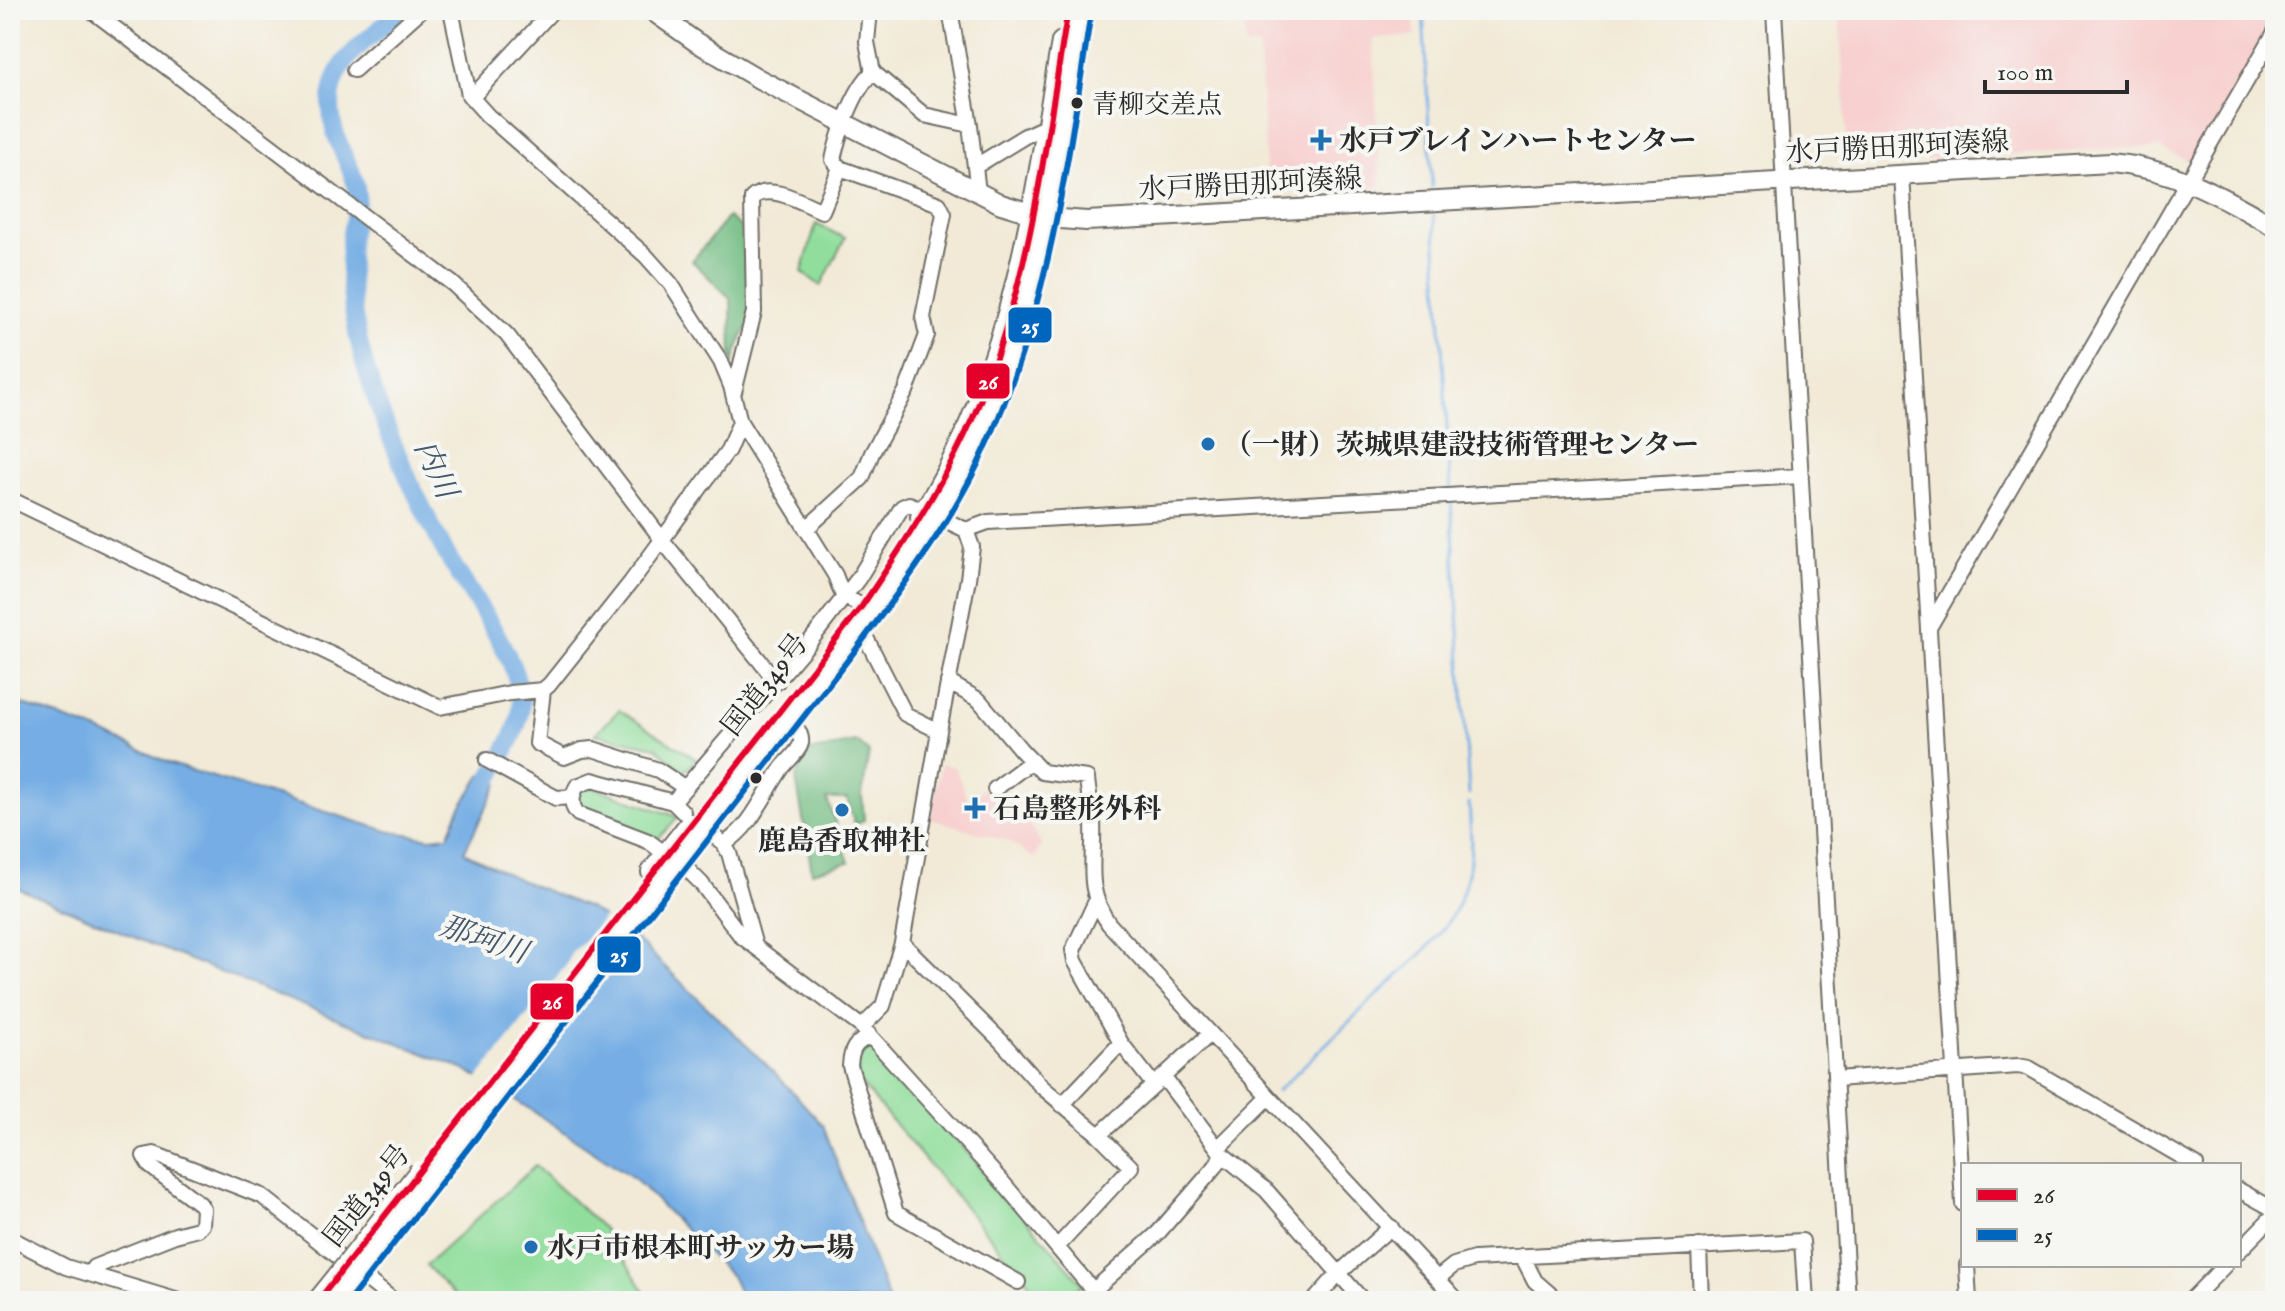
<svg xmlns="http://www.w3.org/2000/svg" width="2285" height="1311" font-family="'IM FELL English','Noto Serif JP',serif">
  <style>
    .built { fill: #f7d0cf }
    .green { fill: #91de9c; stroke: #5e8464; stroke-width: 2 }
    .forest { fill: #74bd84; stroke: #507458; stroke-width: 2 }
    .water { fill: #75ade4; stroke: #506c88; stroke-width: 2 }
    .pier { fill: #f2ead7 }
    .lines { fill: none; stroke-linecap: round; stroke-linejoin: round }
    .stream { stroke: #75ade4; stroke-width: 3 }
    .river { stroke: #75ade4; stroke-width: 18 }
    .minor-casing { stroke: #716e67; stroke-width: 18 }
    .major-casing { stroke: #716e67; stroke-width: 22 }
    .highway-casing { stroke: #716e67; stroke-width: 24 }
    .minor { stroke: #fff; stroke-width: 14 }
    .major { stroke: #fff; stroke-width: 18 }
    .highway { stroke: #fff; stroke-width: 20 }
    .highway-bridge-casing { stroke: #716e67; stroke-width: 24; stroke-linecap: butt }
    .highway-bridge { stroke: #fff; stroke-width: 20 }
    .bus-1-casing { stroke: #f6f6f2; stroke-width: 12 }
    .bus-2-casing { stroke: #f6f6f2; stroke-width: 12 }
    .bus-1 { stroke: #e4002b; stroke-width: 6 }
    .bus-2 { stroke: #0065bd; stroke-width: 6 }
    .bus-dot { fill: #2b2b2b; stroke: #f6f6f2; stroke-width: 3 }
    .poi-dot { fill: #1f6fb2; stroke: #f6f6f2; stroke-width: 3 }
    .labels { text-anchor: middle; stroke-width: 8; stroke-linejoin: round; paint-order: stroke }
    .bus-label { font-size: 26px; fill: #2b2b2b; stroke: #f6f6f2; text-anchor: start }
    .poi-label { font-size: 28px; font-weight: bold; fill: #2b2b2b; stroke: #f6f6f2; text-anchor: start }
    .street-label { font-size: 28px; fill: #2b2b2b; stroke: #f6f6f2 }
    .water-label { font-size: 30px; font-style: italic; fill: #45586c; stroke: #f6f6f2 }
    .line-badge { stroke: #f6f6f2; stroke-width: 3 }
    .badge-label { font-size: 22px; text-anchor: middle; font-weight: bold; fill: #fff }
  </style>
  <rect width="100%" height="100%" fill="#f6f6f2"/>
  <filter id="ink" filterUnits="userSpaceOnUse"><feTurbulence type="fractalNoise" baseFrequency=".0125" numOctaves="2"/><feDisplacementMap in="SourceGraphic" scale="16" xChannelSelector="R" yChannelSelector="G"/><feConvolveMatrix kernelMatrix="1 2 1 2 8 2 1 2 1" color-interpolation-filters="sRGB"/></filter>
  <filter id="wash" filterUnits="userSpaceOnUse"><feTurbulence type="fractalNoise" baseFrequency=".006" numOctaves="4" result="noise"/><feDisplacementMap in="SourceGraphic" scale="32" xChannelSelector="R" yChannelSelector="G"/><feGaussianBlur stdDeviation="1.8" result="paint"/><feColorMatrix in="noise" values="0 0 0 0 0 0 0 0 0 0 0 0 0 0 0 0 0 1.4 0 .05"/><feComposite in="paint" operator="in"/></filter>
  <g filter="url(#wash)">
    <rect width="100%" height="100%" fill="#f2ead7"/>
    <path class="built" d="M1243 10H1414L1415 36 1373 39 1380 187 1267 191 1259 46H1246Z
      M1839 10H2275V21L2196 161 2191 162 2160 148H2123L1848 164Z
      M941 764 955 767 968 801 984 788 991 795 999 790 1022 815 1042 844 1034 858 1008 841 931 819Z"/>
    <path class="green" d="M816 224 845 238 821 286 802 272Z
      M619 710 696 759 684 772 656 747 595 734Z
      M589 786 678 817 656 841 578 807 580 789Z
      M870 1041 1083 1284 1060 1301H1044L860 1083 854 1056Z
      M535 1166 604 1229 651 1301H460L426 1265Z"/>
    <path class="forest" d="M728 217 747 232 750 324 742 337 732 366 731 299 692 261Z
      M858 742 869 753 862 794 864 820 855 825 847 799H827L849 862 812 872 796 778 808 750C826 752 840 743 858 742Z"/>
    <path class="water" d="M10 700 99 731 171 764 388 831 430 838 448 836 459 810 482 774 498 784 464 852 520 880 588 908 628 931 773 1071 823 1125 889 1301H743L731 1276 635 1179 525 1106 463 1069 162 949 10 885Z"/>
    <path class="pier" d="M606 914 636 934 613 964 607 978 596 985 507 1099 476 1081 567 964 572 952 584 942Z"/>
    <g class="lines">
      <path class="stream" d="M1423 10 1432 187
        M1434 215 1451 491
        M1451 500 1469 794
        M1095 814H1104
        M1277 1091C1310 1060 1342 1028 1375 997 1407 967 1447 937 1462 894 1474 864 1471 835 1469 803
        M1198 1177 1212 1152
        M1129 1249 1180 1197"/>
      <path class="river" d="M403 10C361 45 317 68 335 132 341 154 355 171 357 194 358 212 351 225 350 242 348 282 353 323 364 362 383 426 411 488 442 546 464 588 520 655 521 703 521 730 501 757 489 781"/>
    </g>
  </g>
  <g filter="url(#ink)">
    <g class="lines">
      <g class="minor-casing">
        <path id="minor" d="M91 10 453 284 507 335 667 546 777 682
          M451 10 469 95 488 116 646 256 671 284 721 362 731 386 740 422 835 575 843 596 862 606
          M870 10 867 42 873 72 924 115 970 125
          M950 10 970 125 978 192
          M1774 10 1848 1301
          M354 70 421 10
          M469 95 475 94 553 10
          M976 166 1025 136 1047 126
          M1902 174 1963 1204
          M734 392 754 312 752 198C769 182 803 203 822 211L840 168
          M10 499 440 707 510 693 543 690 549 685 631 582 728 450 740 422
          M806 529 862 478 872 453 906 391 927 335 923 317 944 214 939 204 840 168 833 160C838 135 854 89 873 72
          M966 530 988 522 1801 476
          M1930 626 2275 32
          M861 628 905 714 939 731
          M948 682 979 700 1021 750 1042 772 1087 778C1088 793 1092 807 1093 822 1095 861 1084 888 1109 924L1458 1301
          M543 690 537 743 564 757 582 750 593 749 658 770 684 787
          M487 760 556 798 573 797
          M995 789 1032 761
          M673 802 808 644 858 579 902 507 909 504 917 507 966 530 972 547 968 579 939 731 902 943 883 1006 862 1027 741 936 701 883 690 872 648 841 578 814C570 806 572 795 577 786L592 780 673 802 683 812
          M714 836 724 844 729 853 755 946
          M724 844C752 827 764 794 782 768 787 761 799 752 801 743 802 736 799 731 795 726
          M1096 901 1073 950 1075 961 1121 1043 1153 1084
          M902 943 1001 1041 1041 1086 1099 1135 1131 1167 1058 1246
          M862 1027 1004 1184 1102 1301
          M871 1037C855 1041 851 1050 850 1066L896 1213 1018 1282
          M1164 1078 1222 1154 1266 1190 1363 1301
          M1835 1079 2018 1066 2029 1068 2196 1165
          M1062 1105 1121 1043
          M1099 1135 1210 1034
          M1218 1148 1269 1097
          M2239 1190 2275 1210
          M10 1238 66 1267 179 1301
          M1699 1246 1701 1301
          M2239 1251 2275 1214
          M1522 1256 1535 1281 1558 1301
          M1967 1265 1969 1301
          M89 1274 94 1267 175 1235 198 1229 202 1225 203 1209 200 1204 150 1166 144 1156 154 1154 262 1196 394 1301
          M1438 1278 1454 1265 1474 1259 1802 1241 1806 1301
          M1094 1290 1158 1233 1216 1166 1222 1154
          M1314 1301 1338 1274 1391 1227
          M2190 1301 2225 1265"/>
      </g>
      <g class="major-casing">
        <path id="major" d="M651 10 696 42 759 79 1001 204 1047 218 1087 221 2110 163C2174 168 2221 196 2275 227"/>
      </g>
      <g class="highway-casing">
        <path id="highway" d="M921 517C1013 372 1033 207 1062 42
          M652 872 690 824
          M663 880 861 628 951 494 978 441 1003 383 1026 310 1052 193 1081 10
          M318 1301 339 1275
          M336 1301 350 1284"/>
      </g>
      <use href="#minor" class="minor"/>
      <use href="#major" class="major"/>
      <use href="#highway" class="highway"/>
      <g class="highway-bridge-casing">
        <path id="highway-bridge" d="M339 1275 420 1171
          M350 1284 663 880"/>
      </g>
      <use href="#highway-bridge" class="highway-bridge"/>
      <g class="bus-1-casing">
        <path id="bus-1" d="M318 1301 862 606C911 534 959 460 989 378 1033 260 1047 133 1068 10"/>
      </g>
      <g class="bus-2-casing">
        <path id="bus-2" d="M349 1301 854 652C899 592 945 531 978 464 1047 322 1067 166 1091 12"/>
      </g>
      <use href="#bus-1" class="bus-1"/>
      <use href="#bus-2" class="bus-2"/>
    </g>
  </g>
  <g class="bus-dot">
    <circle cx="1077" cy="103" r="7"/>
    <circle cx="756" cy="778" r="7"/>
  </g>
  <g class="poi-dot">
    <path d="M1317 128h8v8h8v8h-8v8h-8v-8h-8v-8h8z"/>
    <circle cx="1208" cy="444" r="8"/>
    <path d="M971 796h8v8h8v8h-8v8h-8v-8h-8v-8h8z"/>
    <circle cx="842" cy="810" r="8"/>
    <circle cx="531" cy="1247" r="8"/>
  </g>
  <g class="labels">
    <g class="bus-label">
      <text x="1092" y="113">青柳交差点</text>
    </g>
    <g class="poi-label">
      <text x="1339" y="150">水戸ブレインハートセンター</text>
      <text x="1224" y="454">（一財）茨城県建設技術管理センター</text>
      <text x="993" y="818">石島整形外科</text>
      <text x="842" y="850" text-anchor="middle">鹿島香取神社</text>
      <text x="547" y="1257">水戸市根本町サッカー場</text>
    </g>
    <g class="street-label">
      <text transform="translate(1897 146) rotate(-3)" y="10">水戸勝田那珂湊線</text>
      <text transform="translate(1250 183) rotate(-3)" y="10">水戸勝田那珂湊線</text>
      <text transform="translate(764 684) rotate(-52)" y="10">国道349号</text>
      <text transform="translate(366 1195) rotate(-52)" y="10">国道349号</text>
    </g>
    <g class="water-label">
      <text transform="translate(436 469) rotate(65)" y="10">内川</text>
      <text transform="translate(484 939) rotate(19)" y="10">那珂川</text>
    </g>
  </g>
  <g class="line-badge">
    <rect x="1007" y="306" width="46" height="38" rx="8" fill="#0065bd"/>
    <rect x="965" y="362" width="46" height="38" rx="8" fill="#e4002b"/>
    <rect x="596" y="935" width="46" height="39" rx="8" fill="#0065bd"/>
    <rect x="529" y="982" width="46" height="39" rx="8" fill="#e4002b"/>
  </g>
  <g class="badge-label">
    <text x="1030" y="333">25</text>
    <text x="988" y="389">26</text>
    <text x="619" y="962">25</text>
    <text x="552" y="1009">26</text>
  </g>
  <rect width="2285" height="1311" fill="none" stroke="#f6f6f2" stroke-width="40"/>
  <rect x="1961" y="1163" width="280" height="104" fill="#f6f6f2" stroke="#a5a5a2" stroke-width="2"/>
  <rect x="1977" y="1189" width="40" height="12" fill="#e4002b" stroke="#a5a5a2" stroke-width="2"/>
  <text x="2033" y="1203" font-size="24" fill="#2b2b2b">26</text>
  <rect x="1977" y="1229" width="40" height="12" fill="#0065bd" stroke="#a5a5a2" stroke-width="2"/>
  <text x="2033" y="1243" font-size="24" fill="#2b2b2b">25</text>
  <path d="M1985 80v12h142v-12" fill="none" stroke="#2b2b2b" stroke-width="4"/>
  <text x="1997" y="80" font-size="24" fill="#2b2b2b" stroke="#f6f6f2" stroke-width="6" paint-order="stroke">100 m</text>
</svg>
